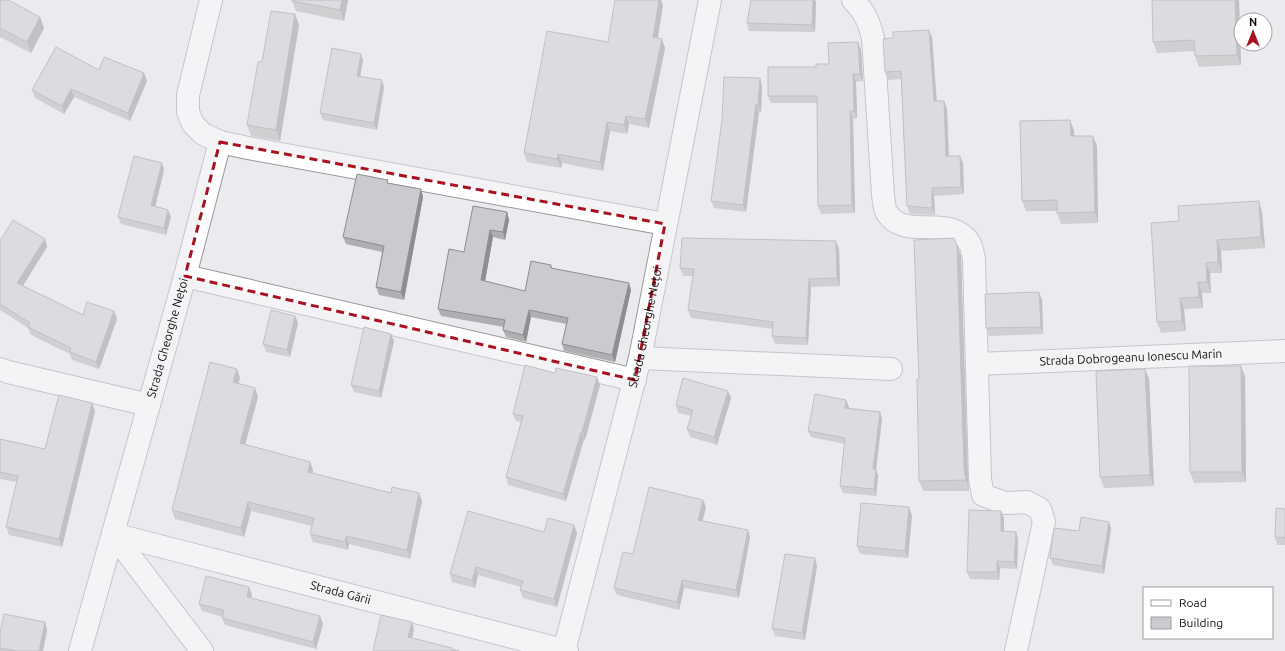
<svg xmlns="http://www.w3.org/2000/svg" width="1285" height="651" font-family="Ubuntu,sans-serif">
  <style>
    .lines { fill: none; stroke-linecap: round; stroke-linejoin: round }
    .street-casing { stroke: #99999d; stroke-width: 24 }
    .street { stroke: #fff; stroke-width: 22 }
    .wall { fill: #afafb2 }
    .shaded-wall { fill: #8e8e91 }
    .building { fill: #cbcbcf; stroke: #8e8e91 }
    .marked { fill: none; stroke: #a81120; stroke-width: 3; stroke-dasharray: 8 5; stroke-linejoin: round }
    .labels { text-anchor: middle; stroke-width: 3.5; stroke-linejoin: round; paint-order: stroke }
    .street-label { font-size: 12px; fill: #0f0f11; stroke: #fff }
  </style>
  <rect width="100%" height="100%" fill="#ebebef"/>
  <g class="lines">
    <g class="street-casing">
      <g id="street">
        <path d="M211 0 188 95V112L193 124 203 134 220 142 248 148 665 224"/>
        <path d="M853 0C865 12 869 22 873 38L883 195C884 201 884 209 887 213 905 242 952 212 970 244 972 248 973 255 974 259L980 479 983 495 1005 503 1027 502 1040 509 1044 522 1016 651"/>
        <path d="M185 276 635 380"/>
        <path d="M640 358 891 369"/>
        <path id="s1" d="M978 364 1285 351"/>
        <path d="M0 369 8 372 149 405"/>
        <path id="s2" d="M113 534 567 651"/>
        <path d="M113 534 202 651"/>
        <path id="s3" d="M80 651 185 276 220 142"/>
        <path id="s4" d="M564 651 640 358 710 0"/>
      </g>
    </g>
    <use href="#street" class="street"/>
  </g>
  <path class="wall" d="M0 0 40 17 44 28 31 53 0 37Z
    M348 0 344 21 296 11 292 1Z
    M751 0H815L816 2 815 32 749 31 747 23Z
    M1239 0 1241 65 1199 67 1195 56V51L1157 53 1153 42Z
    M663 5 658 38 665 48 649 128 629 124 627 134 610 131 603 171 562 163 561 168 527 162 524 153 608 42Z
    M299 25 280 141 251 136 247 125Z
    M932 37 937 101 947 109 949 156 963 163 964 194 934 196 935 215 910 214 907 206 901 79 888 80 885 72Z
    M861 50 863 81 856 82 857 118 853 119 855 213 821 214 818 206 817 103H771L768 96 816 67 829 64Z
    M363 60 360 76 384 87 377 130 323 120 320 113Z
    M99 70 144 73 147 81 130 121 74 97 64 114 35 98 32 90Z
    M760 78 762 86 761 112H759L746 212 714 208 711 201Z
    M1070 120 1074 131V136L1097 146 1098 223 1061 224 1057 213V211H1026L1022 201Z
    M162 163 164 170 155 206 168 210 171 217 166 235 121 224 118 217Z
    M389 183 421 189 423 197 404 300 379 295 376 287 382 252 346 244 343 237Z
    M507 212 509 220 505 240 493 237 485 281 525 291 551 265 552 269 631 290 615 362 564 351 562 344 566 324 531 317 526 342 506 337 503 330 504 327 441 316 438 309 464 252Z
    M1262 212 1265 248 1221 251 1222 273H1210L1211 293H1202L1203 308 1184 309 1186 331 1161 333 1157 322 1179 221Z
    M45 239 47 247 23 286 83 315 114 311 117 319 99 369 72 360 70 354 31 335 28 328 0 310V241Z
    M836 241 839 249 840 286 811 287 808 345 775 344 772 336 773 329 691 318 688 310 693 276H683L680 268Z
    M961 256 968 479 969 491H923L919 481V379Z
    M1039 292 1042 300 1043 334 989 336 986 328Z
    M295 316 298 323 290 357 266 352 263 344Z
    M394 341 381 398 354 392 351 385Z
    M1145 369 1149 379 1154 486 1104 488 1100 477Z
    M1245 376 1246 482 1194 483 1190 472Z
    M240 378 238 384 255 388 258 397 245 445 310 462 313 470 312 473 422 501 410 559 349 544 348 550 313 542 310 534 312 526 251 511 244 537 175 519 172 510Z
    M600 385 585 440 584 439 566 501 508 485 506 477 521 422 516 421 513 414Z
    M728 391 731 398 717 445 690 437 687 429 691 416 678 413 676 405Z
    M849 407V408L880 412 882 419 876 470 878 476 876 496 843 493 840 486 844 444 811 437 808 431Z
    M95 411 62 547 9 535 6 527 17 482 0 479V439L45 449Z
    M703 500 706 507 702 521 750 537 739 598 684 588 679 610 617 595 614 588 633 554Z
    M1285 509V545H1277L1275 537Z
    M1001 511 1004 518V531L1016 532 1018 539 1017 569 1000 568 999 580 970 579 967 572Z
    M912 515 908 558 860 554 857 546Z
    M1109 522 1111 529 1104 574 1053 565 1050 558 1079 531Z
    M574 525 577 533 557 607 523 598 520 590 521 587 478 575 475 588 452 582 450 574 544 532Z
    M817 566 805 640 775 636 772 628Z
    M252 595 251 598 323 624 316 649 225 625 222 618 223 617 202 611 199 604Z
    M45 622 47 630 43 651H0V632Z"/>
  <path class="shaded-wall" d="M342 0H348L344 21 340 10Z
    M659 0H661L663 5 656 46 653 37Z
    M813 0H815L816 2 815 32 812 25Z
    M1235 0H1239L1241 65 1237 55Z
    M295 14 299 25 280 141 276 130Z
    M40 17 44 28 31 53 27 42Z
    M929 30 932 37 937 109 934 101Z
    M662 39 665 48 649 128 645 119Z
    M858 42 861 50 863 81 860 74Z
    M361 54 363 60 359 83 357 76Z
    M144 73 147 81 130 121 128 113Z
    M853 74 856 82 857 118 854 111Z
    M760 78 762 86 761 112 758 105Z
    M382 80 384 87 377 130 374 123Z
    M71 89 74 97 64 114 62 106Z
    M944 101 947 109 949 164 946 156Z
    M756 104 759 112 746 212 743 205Z
    M850 111 853 119 855 213 852 205Z
    M626 116 629 124 627 134 624 125Z
    M1070 120 1074 131 1075 147 1071 136Z
    M607 122 610 131 603 171 600 162Z
    M1093 136 1097 146 1098 223 1095 212Z
    M558 154 562 163 561 168 557 159Z
    M960 156 963 163 964 194 961 187Z
    M162 163 164 170 154 212 151 205Z
    M932 188 934 196 935 215 932 208Z
    M421 189 423 197 404 300 401 292Z
    M1259 201 1262 212 1265 248 1261 237Z
    M168 210 171 217 166 235 164 228Z
    M507 212 509 220 505 240 503 232Z
    M490 230 493 237 484 287 481 280Z
    M45 239 47 247 20 290 17 283Z
    M1217 240 1221 251 1222 273 1218 262Z
    M836 241 839 249 840 286 837 278Z
    M957 245 961 256 968 479 969 491 966 480 964 469Z
    M1206 263 1210 273 1211 293 1207 282Z
    M809 279 811 287 808 345 806 338Z
    M1198 282 1202 293 1203 308 1199 297Z
    M629 283 631 290 615 362 612 355Z
    M1039 292 1042 300 1043 334 1041 327Z
    M1180 298 1184 309 1186 331 1182 321Z
    M529 310 531 317 526 342 523 335Z
    M114 311 117 319 99 369 96 362Z
    M295 316 298 323 290 357 287 350Z
    M391 334 394 341 381 398 379 391Z
    M1241 366 1245 376 1246 482 1242 472Z
    M237 369 240 378 236 391 233 382Z
    M1145 369 1149 379 1154 486 1150 475Z
    M597 377 600 385 585 440 582 432Z
    M255 388 258 397 243 452 240 443Z
    M728 391 731 398 717 445 714 437Z
    M846 400 849 407 848 415 845 408Z
    M92 403 95 411 62 547 59 539Z
    M880 412 882 419 876 470 878 476 876 496 874 489 873 469Z
    M581 432 584 439 566 501 563 494Z
    M310 462 313 470 311 481 308 472Z
    M419 493 422 501 410 559 407 550Z
    M703 500 706 507 701 528 698 520Z
    M248 502 251 511 244 537 241 528Z
    M909 507 912 515 908 558 905 551Z
    M1001 511 1004 518V539L1001 531Z
    M1109 522 1111 529 1104 574 1102 566Z
    M574 525 577 533 557 607 554 599Z
    M748 530 750 537 739 598 736 590Z
    M1016 532 1018 539 1017 569 1014 562Z
    M346 536 349 544 348 550 345 542Z
    M815 558 817 566 805 640 802 633Z
    M997 561 1000 568 999 580 997 572Z
    M476 567 478 575 475 588 472 580Z
    M682 580 684 588 679 610 677 602Z
    M249 587 252 595 250 604 247 597Z
    M320 616 323 624 316 649 313 642Z
    M45 622 47 630 43 651H39Z
    M412 622 414 629 411 645 408 637Z"/>
  <path class="building" d="M0 0H8L40 17 27 42 0 28Z
    M292 0H342L340 10 292 1Z
    M615 0H659L653 37 662 39 645 119 626 116 624 125 607 122 600 162 558 154 557 159 524 153 547 31 608 42Z
    M751 0H813L812 25 747 23Z
    M1152 0H1235L1237 55 1195 56 1194 40 1153 42Z
    M271 11 295 14 276 130 247 125 258 62H262Z
    M929 30 934 101H944L946 156H960L961 187 932 188V208L907 206 901 71 885 72 883 39 893 38V32Z
    M858 42 860 74H853L854 111H850L852 205 818 206 817 96H768V67H816V64H829L828 43Z
    M56 47 99 70 104 57 144 73 128 113 71 89 62 106 32 90Z
    M332 48 361 54 357 76 382 80 374 123 320 113Z
    M724 77 760 78 758 105 756 104 743 205 711 201 722 120Z
    M1070 120 1071 136H1093L1095 212 1057 213V200L1022 201 1020 121Z
    M134 156 162 163 151 205 168 210 164 228 118 217Z
    M357 174 388 180 387 183 421 189 401 292 376 287 384 246 343 237Z
    M1259 201 1261 237 1217 240 1218 262 1206 263 1207 282H1198L1199 297 1180 298 1182 321 1157 322 1151 223 1179 221 1178 206Z
    M473 206 507 212 503 232 490 230 481 280 525 291 531 261 551 265V268L629 283 612 355 562 344 568 318 529 310 523 335 503 330 505 320 438 309 449 249 464 252Z
    M13 220 45 239 17 283 83 315 87 302 114 311 96 362 70 352 71 348 28 327 30 323 0 304V241Z
    M682 238 836 241 837 278 809 279 806 338 772 336 773 322 688 310 694 269 680 268Z
    M954 238 957 245 964 469 966 480 919 481 917 379H919L914 240Z
    M1039 292 1041 327 986 328 985 294Z
    M271 310 295 316 287 350 263 344Z
    M364 327 391 334 379 391 351 385Z
    M210 362 237 369 233 382 255 388 240 443 310 462 308 472 391 493 392 487 419 493 407 550 346 536 345 542 310 534 314 518 248 502 241 528 172 510Z
    M525 365 555 373 556 368 597 377 582 432H581L563 494 506 477 523 416 513 414Z
    M1189 366H1241L1242 472H1190Z
    M1145 369 1150 475 1100 477 1096 371Z
    M683 378 728 391 714 437 687 429 693 410 676 405Z
    M815 394 846 400 845 408 880 412 873 469 876 470 874 489 840 486 845 438 808 431Z
    M59 395 92 403 59 539 6 527 18 476 0 472V439L45 449Z
    M649 487 703 500 698 520 748 530 736 590 682 580 677 602 614 588 623 552 633 554Z
    M861 503 909 507 905 551 857 546Z
    M1276 508 1285 509V538L1275 537Z
    M969 510 1001 511V531L1016 532 1014 562 997 561V572H967Z
    M468 511 544 532 548 518 574 525 554 599 520 590 523 581 476 567 472 580 450 574Z
    M1081 517 1109 522 1102 566 1050 558 1054 528 1079 531Z
    M785 554 815 558 802 633 772 628Z
    M206 576 249 587 247 597 320 616 313 642 222 618 224 610 199 604Z
    M4 614 45 622 39 651H17L0 648V632Z
    M381 615 412 622 408 637 452 648V649L459 651H373Z"/>
  <path d="M0 0H1285V651H0ZM220 142 665 224 635 380 185 276Z" fill="#ebebef" fill-opacity=".55" fill-rule="evenodd"/>
  <path class="marked" d="M220 142 665 224 635 380 185 276Z"/>
  <g class="labels">
    <g class="street-label">
      <text dy="4" stroke="none"><textPath href="#s4" startOffset="334">Strada Gheorghe Nețoi</textPath></text>
      <text dy="4" stroke="none"><textPath href="#s3" startOffset="325">Strada Gheorghe Nețoi</textPath></text>
      <text dy="4" stroke="none"><textPath href="#s1" startOffset="153">Strada Dobrogeanu Ionescu Marin</textPath></text>
      <text dy="4" stroke="none"><textPath href="#s2" startOffset="235">Strada Gării</textPath></text>
    </g>
  </g>
  <rect x="1143" y="587" width="130" height="52" fill="#ffffff" stroke="#9f9fa0"/>
  <rect x="1151" y="600" width="20" height="6" fill="#ffffff" stroke="#9f9fa0"/>
  <text x="1179" y="607" font-size="12" fill="#0f0f11">Road</text>
  <rect x="1151" y="617" width="20" height="12" fill="#cbcbcf" stroke="#9f9fa0"/>
  <text x="1179" y="627" font-size="12" fill="#0f0f11">Building</text>
  <g transform="translate(1253 32)"><circle r="19" fill="#ffffff" stroke="#9f9fa0"/>
  <path d="M0-3L7 15L0 10L-7 15Z" fill="#a81120"/>
  <text y="-6" font-size="11" font-weight="bold" text-anchor="middle" fill="#0f0f11">N</text>
  </g>
</svg>
